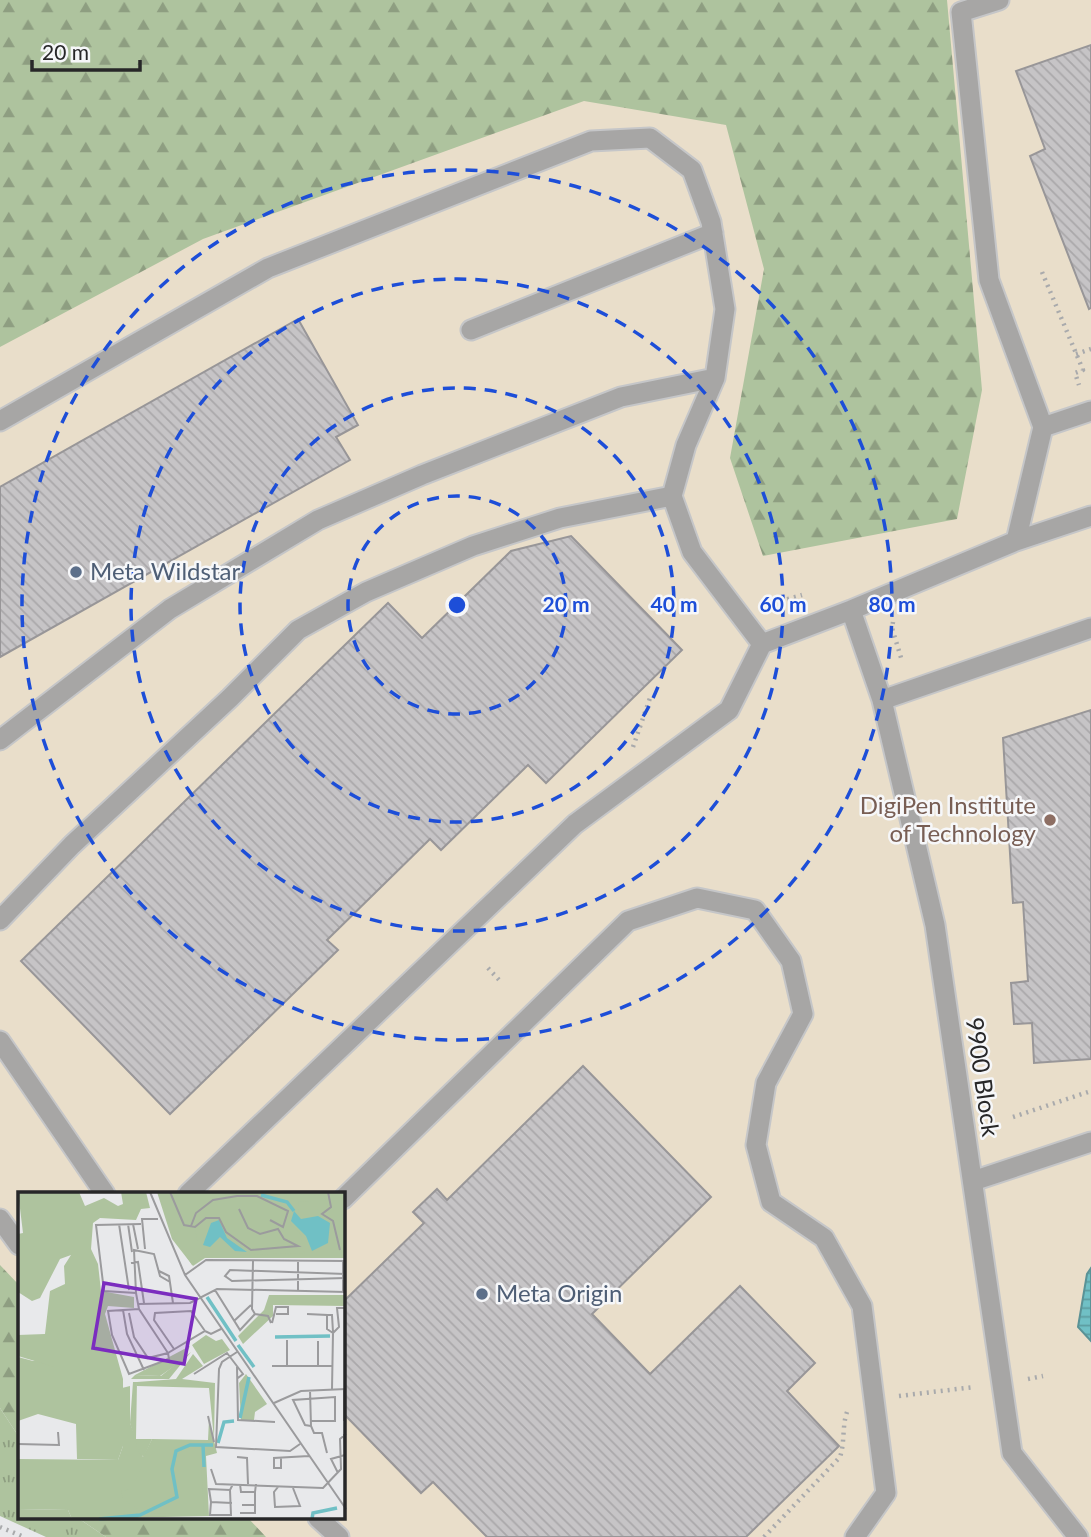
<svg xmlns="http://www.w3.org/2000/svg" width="1091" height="1537" font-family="Lato,sans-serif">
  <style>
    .commercial { fill: #e9deca }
    .grass { fill: url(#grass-tufts) }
    .forest { fill: url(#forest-firs) }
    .water { fill: url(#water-rules); stroke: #5a9296; stroke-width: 2 }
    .building { fill: url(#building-back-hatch); stroke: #989698; stroke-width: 2 }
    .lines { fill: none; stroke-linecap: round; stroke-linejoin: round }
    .lane-casing { stroke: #c5c6c8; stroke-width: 23 }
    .path { stroke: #a9aaac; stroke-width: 4.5; stroke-dasharray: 2 5; stroke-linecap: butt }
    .lane { stroke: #a7a6a5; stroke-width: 19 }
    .ring { fill: none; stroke: #1d4ed8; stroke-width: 3.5; stroke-dasharray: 12 9 }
    .service-dot { fill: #5c6f8a; stroke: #f6f7f9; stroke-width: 2.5 }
    .education-dot { fill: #8d6e63; stroke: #f6f7f9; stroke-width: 2.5 }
    .labels { text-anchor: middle; stroke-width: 5; stroke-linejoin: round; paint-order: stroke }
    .service-label { font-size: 24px; fill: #4e5e75; stroke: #f6f7f9; text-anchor: start }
    .education-label { font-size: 24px; fill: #785e54; stroke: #f6f7f9; text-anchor: end }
    .street-label { font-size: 24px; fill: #272728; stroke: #f6f7f9 }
    .inset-river { fill: none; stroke: #70c0c5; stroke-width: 3.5 }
    .inset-road { fill: none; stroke: #9b9b9d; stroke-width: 2 }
    .view { fill: #7b2cbf; fill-opacity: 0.15; stroke: #7b2cbf; stroke-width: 3.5 }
    .inset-edge { fill: none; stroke: #272728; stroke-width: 3.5 }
    .centre { fill: #1d4ed8; stroke: #f6f7f9; stroke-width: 3.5 }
    .ring-label { font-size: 21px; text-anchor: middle; font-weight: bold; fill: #1d4ed8; stroke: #f6f7f9; stroke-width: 5; stroke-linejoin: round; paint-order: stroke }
  </style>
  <defs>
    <pattern id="grass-tufts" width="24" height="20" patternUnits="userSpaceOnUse" patternTransform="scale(1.75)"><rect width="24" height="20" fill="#aec39e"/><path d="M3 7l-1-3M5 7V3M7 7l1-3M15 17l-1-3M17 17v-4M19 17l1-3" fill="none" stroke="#8e9e81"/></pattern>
    <pattern id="forest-firs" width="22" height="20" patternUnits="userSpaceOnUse" patternTransform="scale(1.75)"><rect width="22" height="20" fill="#aec39e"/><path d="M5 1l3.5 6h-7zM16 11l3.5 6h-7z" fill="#8e9e81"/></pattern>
    <pattern id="water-rules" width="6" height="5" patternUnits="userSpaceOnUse" patternTransform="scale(1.75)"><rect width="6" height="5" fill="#70c0c5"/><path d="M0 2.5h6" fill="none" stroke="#5c9ca0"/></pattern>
    <pattern id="building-back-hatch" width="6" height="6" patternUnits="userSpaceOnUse" patternTransform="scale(1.75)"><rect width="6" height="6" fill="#c6c4c6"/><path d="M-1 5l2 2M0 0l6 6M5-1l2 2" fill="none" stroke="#aaa8aa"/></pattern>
  </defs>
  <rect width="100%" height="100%" fill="#e8e9eb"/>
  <path class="commercial" d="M713 0H1091V1537H255L236 1518H343V1194H19V1296L0 1276V261Z"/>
  <path class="grass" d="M0 1408 19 1437V1518H78L106 1537H46L0 1516Z"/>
  <path class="forest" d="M0 0H947L982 390 957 519 763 556 730 458 764 269 726 125 584 101 203 239 0 347Z
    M0 1265 19 1285V1437L0 1408Z
    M78 1518H248L266 1537H106Z"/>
  <path class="water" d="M1091 1268V1341L1078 1327 1087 1274Z"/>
  <path class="building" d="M1091 45V308L1089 309 1030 156 1045 149 1016 71Z
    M298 319 358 425 336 437 350 460 0 657V487Z
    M571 536 682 650 546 783 528 765 441 850 430 839 327 940 338 950 170 1114 21 961 388 603 422 638 511 551Z
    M1091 710V1059L1034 1063 1032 1023 1014 1024 1011 983 1028 981 1023 902 1013 903 1003 738Z
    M583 1066 711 1197 592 1314 650 1374 740 1286 815 1363 787 1391 839 1446 746 1537H487L433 1482 421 1493 343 1413V1302L424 1223 413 1212 437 1189 447 1200Z"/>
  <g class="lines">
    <g class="lane-casing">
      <path id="lane" d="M471 330 713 233
        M0 421 268 268 591 141 650 138 692 170 711 222 725 309 715 378 686 445 672 496 692 552 762 644
        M1043 427 1091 411
        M1016 541 1091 516
        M851 610 882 700 935 925 1012 1453 1078 1537
        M882 700 1091 628
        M0 740 170 609 318 520 422 475 621 397 715 378
        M0 920 72 845 230 698 298 630 366 592 473 546 560 518 672 496
        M0 1041 105 1194
        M973 1181 1091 1142
        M188 1194 575 824 729 710 762 644 851 610 1016 541 1043 427 989 280 961 12 999 0
        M343 1199 628 921 697 898 755 910 791 961 803 1014 766 1083 756 1145 771 1202 824 1238 862 1306 886 1493 855 1537
        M0 1219 19 1245
        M318 1518 339 1537"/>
    </g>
    <path class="path" d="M1042 272 1083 370 1075 373 1079 385
      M1076 354 1091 349
      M767 605 802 595
      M893 622 892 628 902 661
      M633 747 650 698
      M488 968 501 982
      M1013 1117 1091 1091
      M1028 1379 1043 1376
      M899 1396 974 1387
      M0 1527 24 1537
      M764 1537 840 1457C845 1442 842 1426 847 1412"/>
    <use href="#lane" class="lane"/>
  </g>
  <g class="ring">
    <circle cx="457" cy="605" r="109"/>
    <circle cx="457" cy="605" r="217"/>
    <circle cx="457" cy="605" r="326"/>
    <circle cx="457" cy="605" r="435"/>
  </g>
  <g class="service-dot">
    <circle cx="76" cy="572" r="7"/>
    <circle cx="482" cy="1294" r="7"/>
  </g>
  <circle class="education-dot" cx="1050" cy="820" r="7"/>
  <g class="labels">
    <g class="service-label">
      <text x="90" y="580">Meta Wildstar</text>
      <text x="496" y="1302">Meta Origin</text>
    </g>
    <g class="education-label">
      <text x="1036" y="814">DigiPen Institute<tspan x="1036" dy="28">of Technology</tspan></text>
    </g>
    <g class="street-label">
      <text transform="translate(982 1077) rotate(82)" y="8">9900 Block</text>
    </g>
  </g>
  <g transform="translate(18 1192)">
    <rect width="327" height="327" fill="#e8e9eb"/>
    <path d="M139 0H327V66H187L175 74 154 47ZM173 160 151 187H113L117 183 143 184ZM175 162 185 174 164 187 197 191 196 247 191 196 119 194V190L158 187ZM112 194V231L125 265 134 247 190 248 191 228 199 261 188 264 191 324 54 327 50 318 0 317V267L100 268 105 254 104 196Z" fill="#aec39e"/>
    <path d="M0 0H61L67 14 86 6 100 14 105 12 103 0H128L132 16 123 17 118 28 82 26 75 31 73 57 80 72 83 99 116 105V116L90 114 87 122 105 187V254L100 268 59 267 58 232 20 222 0 229V165L15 169 26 166 0 143 27 142 32 99 47 92 46 74 53 63 42 67 22 106 14 109 0 100V42L5 41ZM218 0 306 4 311 17 302 20 292 10 281 9 280 22 275 20 273 29 288 44 294 59 302 54 299 62H321L327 58V64H187L174 73 155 44 167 34 177 36 179 48 189 49 186 54 202 45 221 63 287 61 282 54 284 44 271 30V17L240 3ZM251 103H327V114L255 113V124L225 152 220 144 246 118ZM188 143 198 149 204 147 212 158 186 172 174 153ZM172 154 165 168 142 184 117 183ZM228 182 249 212 237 220 236 228 223 229 221 191ZM115 190H119L118 247H134L126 265 121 261 112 231ZM0 317 50 318 54 327H0ZM68 321 114 322 123 327H62Z" fill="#aec39e"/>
    <path d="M192 147 207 154 184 167 179 156ZM143 251H182L186 323 125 321 105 307 103 299 114 297 127 267Z" fill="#aec39e"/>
    <path d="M0 143H37V175L0 164Z" fill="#aec39e"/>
    <path d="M276 19 283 27 300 24 312 31 310 51 294 59 288 44 273 29ZM201 28 209 46 229 60 217 59 202 45 192 55 185 53 193 31Z" fill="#70c0c5"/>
    <path class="inset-river" d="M243 3 269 10 276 19M189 105 218 149M257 145 312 144M220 153 236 175M222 226 231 185M200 251 206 230 216 229M185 253 186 275M81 327 122 323 159 305 154 277 158 259 172 253H195M294 327 295 321 319 316"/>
    <path class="inset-road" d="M132 0 167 83 328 317M152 0 166 33 177 35 188 26H201L208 40 233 58 280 54 266 47 260 37 242 42 230 36 221 17M310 0 313 15 304 22 315 29 322 58M101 32 111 98M110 32 114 60M115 32 120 57M173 34 178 21 195 8 219 4H239L270 19 265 35 252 28M127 57 124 27H140M235 69 234 117 237 122 250 124 253 131M113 71 120 70 126 111M141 79 151 84 155 111M328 82 212 78 207 84 214 89 328 86M167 83 188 68 328 69M197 98 222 138 237 122M280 99V69M325 100V69M118 101 116 58 136 62 142 84 152 90M120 112 172 111 199 97 328 100M121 117 90 119 94 143 111 182 151 167 150 161 187 139 193 142 203 137M105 118 109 142 126 178M111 121 116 145 130 166 150 161 121 117 118 101 86 99 78 33 123 32M289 122 309 123V137L315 141M309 123H314L315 140M216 129 233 113M254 131 258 115H270V122H258M156 157 136 128 137 121 173 119 187 139M219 160 204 170 201 177 198 255 272 259 282 252M254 174H314M269 174V148M300 174V149M219 175 220 228 257 230M176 182 209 161 225 182 220 186M314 197 315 141 321 135 319 116H328M326 197V229M292 198 293 234 296 241H304L309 261M256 211 283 199 328 197M190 224 196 250M293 229H317V205L275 208 287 233 293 234M0 252 41 253 40 240M219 265 229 266 230 292M263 266V276H256V266L291 264M193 277 198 292 305 296 323 277 322 247 328 242M320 281 313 267 327 263 326 242M222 292 223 300H237L238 292M260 295 256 300 257 315 282 314 275 296M193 310 192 323H213L212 298M214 311 193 310 191 297 212 298 215 292M224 313H237V300M222 321H237V313"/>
    <path class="view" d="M86 91 178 107 166 172 75 156Z"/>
    <rect width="327" height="327" class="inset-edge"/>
  </g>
  <circle cx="457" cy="605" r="10" class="centre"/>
  <g class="ring-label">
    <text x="566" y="612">20 m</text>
    <text x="674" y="612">40 m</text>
    <text x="783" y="612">60 m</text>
    <text x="892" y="612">80 m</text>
  </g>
  <path d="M32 60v10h108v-10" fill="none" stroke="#272728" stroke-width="3.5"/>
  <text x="42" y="60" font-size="21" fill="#272728" stroke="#f6f7f9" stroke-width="5" paint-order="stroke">20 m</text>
</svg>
